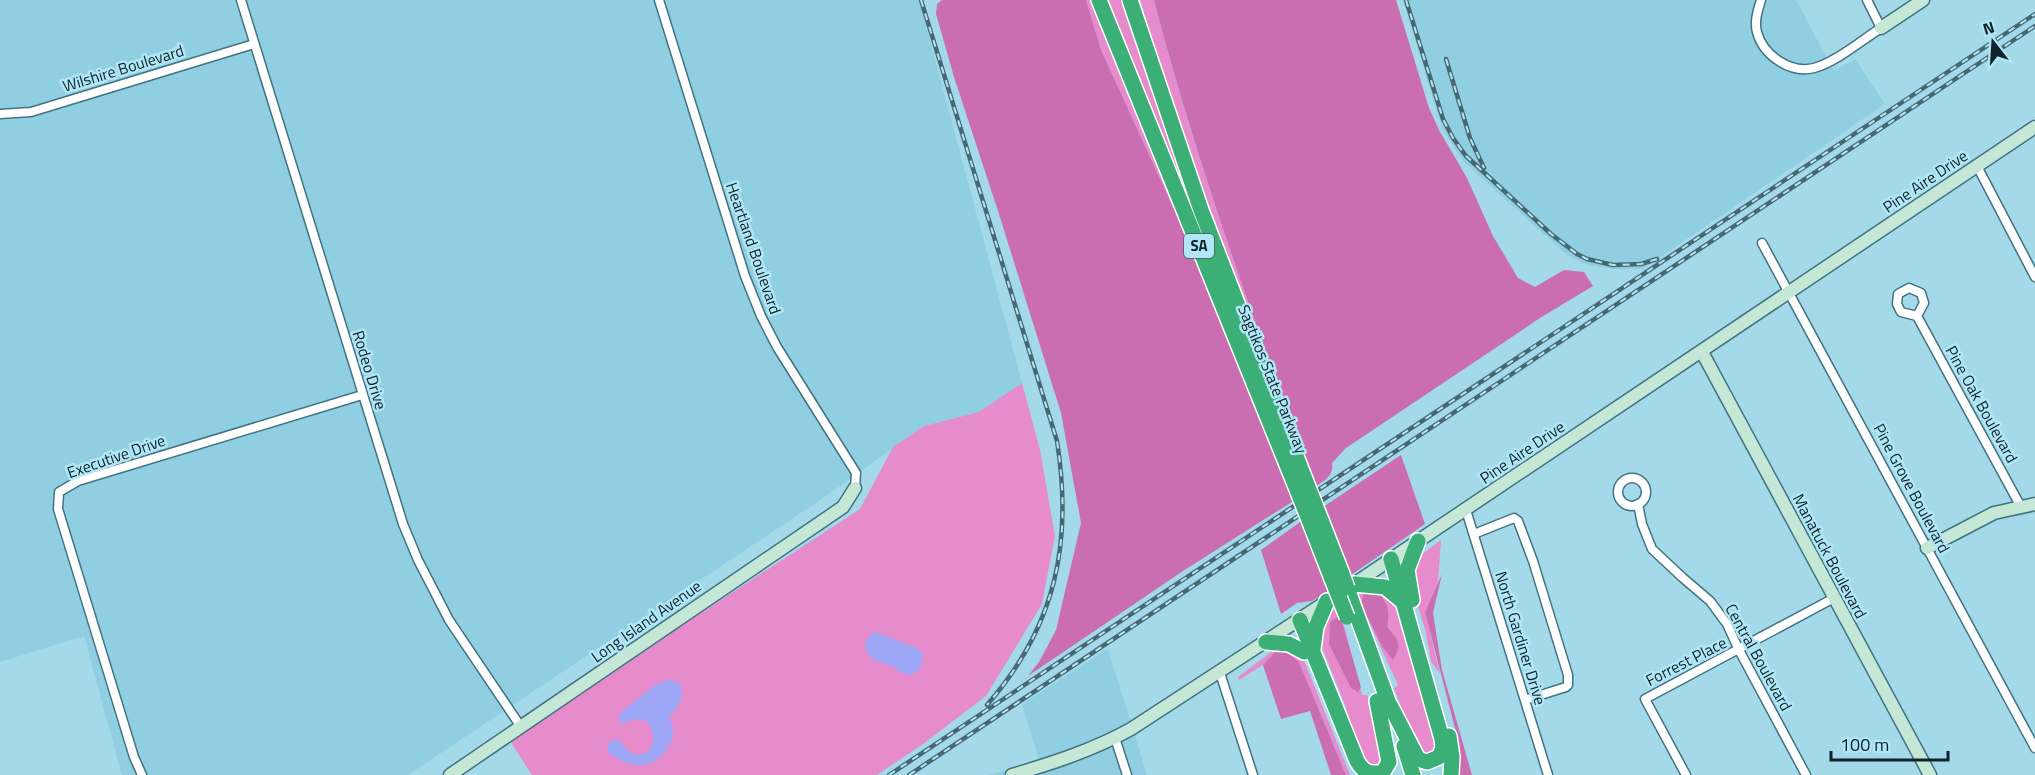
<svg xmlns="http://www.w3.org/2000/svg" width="2035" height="775" font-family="'Titillium Web',sans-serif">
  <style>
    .built { fill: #90cee1 }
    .green { fill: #e68bcc }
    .forest { fill: #ca6eb1 }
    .water { fill: #9ea7f5 }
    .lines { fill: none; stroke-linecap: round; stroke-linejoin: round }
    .street-casing { stroke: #417382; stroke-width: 11 }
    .secondary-casing { stroke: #417382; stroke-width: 15 }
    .highway-casing { stroke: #fff; stroke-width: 18 }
    .street { stroke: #fff; stroke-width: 8 }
    .secondary { stroke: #c4e7d6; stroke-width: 12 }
    .highway { stroke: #3caf77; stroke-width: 15 }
    .rail-casing { stroke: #476872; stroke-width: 4.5 }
    .rail { stroke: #b1e6f6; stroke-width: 2; stroke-dasharray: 7; stroke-linecap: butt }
    .highway-bridge-casing { stroke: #fff; stroke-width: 18; stroke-linecap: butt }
    .highway-bridge { stroke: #3caf77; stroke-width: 15 }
    .labels { text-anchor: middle; stroke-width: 5; stroke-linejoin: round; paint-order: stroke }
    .shield { fill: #b1e6f6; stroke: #405e67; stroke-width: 1.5 }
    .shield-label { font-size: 15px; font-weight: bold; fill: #0f242a }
    .street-label { font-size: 16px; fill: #0f242a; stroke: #b1e6f6 }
  </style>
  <rect width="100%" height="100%" fill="#a4d9e9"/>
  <path class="built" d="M0 0H919L1022 383 979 412 924 426 829 494 408 775H122L84 636 0 662Z
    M1403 0H1796L1834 71 1855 59 1885 104 1643 269H1614L1587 265 1567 255 1463 161 1442 128Z
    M1108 649 1147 775H989L1039 760 1022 704Z"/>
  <path class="green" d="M1086 0H1093L1208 283 1101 50Z
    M1107 0H1124L1202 232 1197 234Z
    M1140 0H1154C1193 153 1247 302 1302 449 1242 302 1187 152 1140 0Z
    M1022 383 1040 450 1055 536 1042 604 986 696 923 744 877 775H532L512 744 511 740 516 734 860 509 893 447 924 426 979 412Z
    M1441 540 1438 582 1425 612 1440 674 1431 661 1425 629 1413 591V565L1421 555Z
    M1376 590 1398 603 1439 744 1436 757 1418 751 1394 688 1398 685 1359 600 1339 614 1345 629 1362 695H1367L1387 754 1382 769 1363 764 1345 705 1319 640C1321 632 1324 621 1330 614 1341 602 1361 592 1376 590Z
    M1285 648 1303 658 1350 775H1346L1299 662 1277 650 1263 665 1239 680 1238 677 1275 649Z"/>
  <path class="forest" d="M942 0H1086L1101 50 1208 283 1295 500 1183 571 1028 676 1039 662 1056 630 1081 523 1061 413 999 214 954 77 936 14 937 4Z
    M1154 0H1396L1429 108 1439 130 1467 178 1493 236 1518 278 1535 287 1564 270 1584 272 1593 286 1540 318 1346 448 1332 463C1334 476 1325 480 1315 487 1256 326 1197 166 1154 0Z
    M1401 455 1425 524 1351 575 1323 507Z
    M1303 520 1330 590 1312 601 1297 603 1281 614 1261 550Z
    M1442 574 1433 613 1442 670 1472 775H1458L1459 744 1425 612Z
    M1377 591C1388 604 1390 611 1387 627 1399 641 1402 643 1393 660L1382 646 1361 604 1364 594Z
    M1340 615 1361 687 1358 692 1351 688 1329 644 1330 622Z
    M1277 650 1288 653 1299 662 1346 775H1331L1310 711 1281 719 1263 665Z"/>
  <path class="water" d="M876 632 919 649 923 655 920 669C905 682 901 669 889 665 877 661 867 660 865 644L869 636Z
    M670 679 680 684C686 697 678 706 670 716 670 722 674 728 673 734 673 740 668 746 665 751 649 773 626 766 607 752L609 742 617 739C623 743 627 753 635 754 656 757 656 734 648 722L637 719 623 723 620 722 619 714 655 685Z"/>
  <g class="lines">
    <g class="street-casing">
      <path id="street" d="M241 0 403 524 418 560 449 620 521 727
        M659 0 745 276 761 316 777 347 856 473 855 488
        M1761 0C1758 10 1754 21 1757 32 1763 55 1790 74 1814 68 1836 62 1862 40 1881 28L1867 0
        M0 114 31 112 254 44
        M1977 166 2035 277
        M1762 243 2035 748
        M1917 316 1901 312 1897 304 1898 294 1909 288 1921 293 1924 303 1917 316 2021 507
        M1618 492a14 14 0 1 1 28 0a14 14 0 1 1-28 0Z
        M1638 504 1642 524 1652 549 1683 578 1710 601 1727 624 1739 650 1806 775
        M1466 510 1548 775
        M1474 534 1514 518 1518 521 1533 561 1568 675V685L1566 687 1525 700
        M1220 673 1253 775
        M1115 738 1127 775
        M142 775 134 757 58 509 59 492 78 481 362 395
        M1686 775 1645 699 1834 598"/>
    </g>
    <g class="secondary-casing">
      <path id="secondary" d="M1881 28 1923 0
        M1702 352 1930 775
        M1927 548 1994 513 2035 504
        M1351 586 2035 127
        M450 775 843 507 855 488
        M1012 775C1053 763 1093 750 1131 729L1329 600"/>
    </g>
    <g class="highway-casing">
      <path id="highway" d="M1099 0 1298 492
        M1130 0 1201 210 1308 487
        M1321 520 1342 574
        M1311 525 1332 579
        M1354 584 1385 587 1402 601
        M1347 588 1392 712
        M1412 600 1407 570 1418 541
        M1300 620 1357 761C1363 772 1370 775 1383 772L1389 762 1377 701
        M1266 642 1289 644 1304 652
        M1313 649 1316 627 1327 601
        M1390 705 1418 759 1427 762 1439 757 1443 748 1442 739 1391 559
        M1449 736 1452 757 1451 775
        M1404 746 1413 775"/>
    </g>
    <use href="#street" class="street"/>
    <use href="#secondary" class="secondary"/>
    <use href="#highway" class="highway"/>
    <g class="rail-casing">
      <path id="rail" d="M921 0 1057 441C1073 543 1056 626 987 705
        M1406 0 1443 119 1453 138 1466 156 1551 234 1577 254 1587 259 1613 265 1641 264 1657 259
        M1446 59 1470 138 1484 168
        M889 775 2035 14
        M909 775 2035 26"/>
    </g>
    <use href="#rail" class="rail"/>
    <g class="highway-bridge-casing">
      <path id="highway-bridge" d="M1308 487 1321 520
        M1298 492 1311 525
        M1342 574 1347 588
        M1332 579 1347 617"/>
    </g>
    <use href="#highway-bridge" class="highway-bridge"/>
  </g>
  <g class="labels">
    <rect class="shield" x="1184" y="234" width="30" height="24" rx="4.5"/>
    <g class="shield-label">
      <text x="1199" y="251">SA</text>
    </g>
    <g class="street-label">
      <text transform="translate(123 68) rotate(-17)" y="6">Wilshire Boulevard</text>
      <text transform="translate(1925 181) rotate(-34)" y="6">Pine Aire Drive</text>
      <text transform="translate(754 248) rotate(71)" y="6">Heartland Boulevard</text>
      <text transform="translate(370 370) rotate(73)" y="6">Rodeo Drive</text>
      <text transform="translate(1273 379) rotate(68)" y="6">Sagtikos State Parkway</text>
      <text transform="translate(1982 404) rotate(61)" y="6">Pine Oak Boulevard</text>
      <text transform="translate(1522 452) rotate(-34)" y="6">Pine Aire Drive</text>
      <text transform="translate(116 456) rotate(-19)" y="6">Executive Drive</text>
      <text transform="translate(1912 488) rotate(62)" y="6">Pine Grove Boulevard</text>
      <text transform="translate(1830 556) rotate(62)" y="6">Manatuck Boulevard</text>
      <text transform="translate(646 621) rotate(-35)" y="6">Long Island Avenue</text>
      <text transform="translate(1521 638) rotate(73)" y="6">North Gardiner Drive</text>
      <text transform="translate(1759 657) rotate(61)" y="6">Central Boulevard</text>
      <text transform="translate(1686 661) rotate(-27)" y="6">Forrest Place</text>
    </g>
  </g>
  <g transform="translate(1993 42) rotate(343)" stroke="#b1e6f6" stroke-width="4.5" paint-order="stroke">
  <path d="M0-4.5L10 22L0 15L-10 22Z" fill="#0f242a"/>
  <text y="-9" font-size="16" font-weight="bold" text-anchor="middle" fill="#0f242a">N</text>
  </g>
  <path d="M1831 751v9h117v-9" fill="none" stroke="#0f242a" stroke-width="3"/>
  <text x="1840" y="751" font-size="18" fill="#0f242a" stroke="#b1e6f6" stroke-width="4.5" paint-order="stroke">100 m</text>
</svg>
